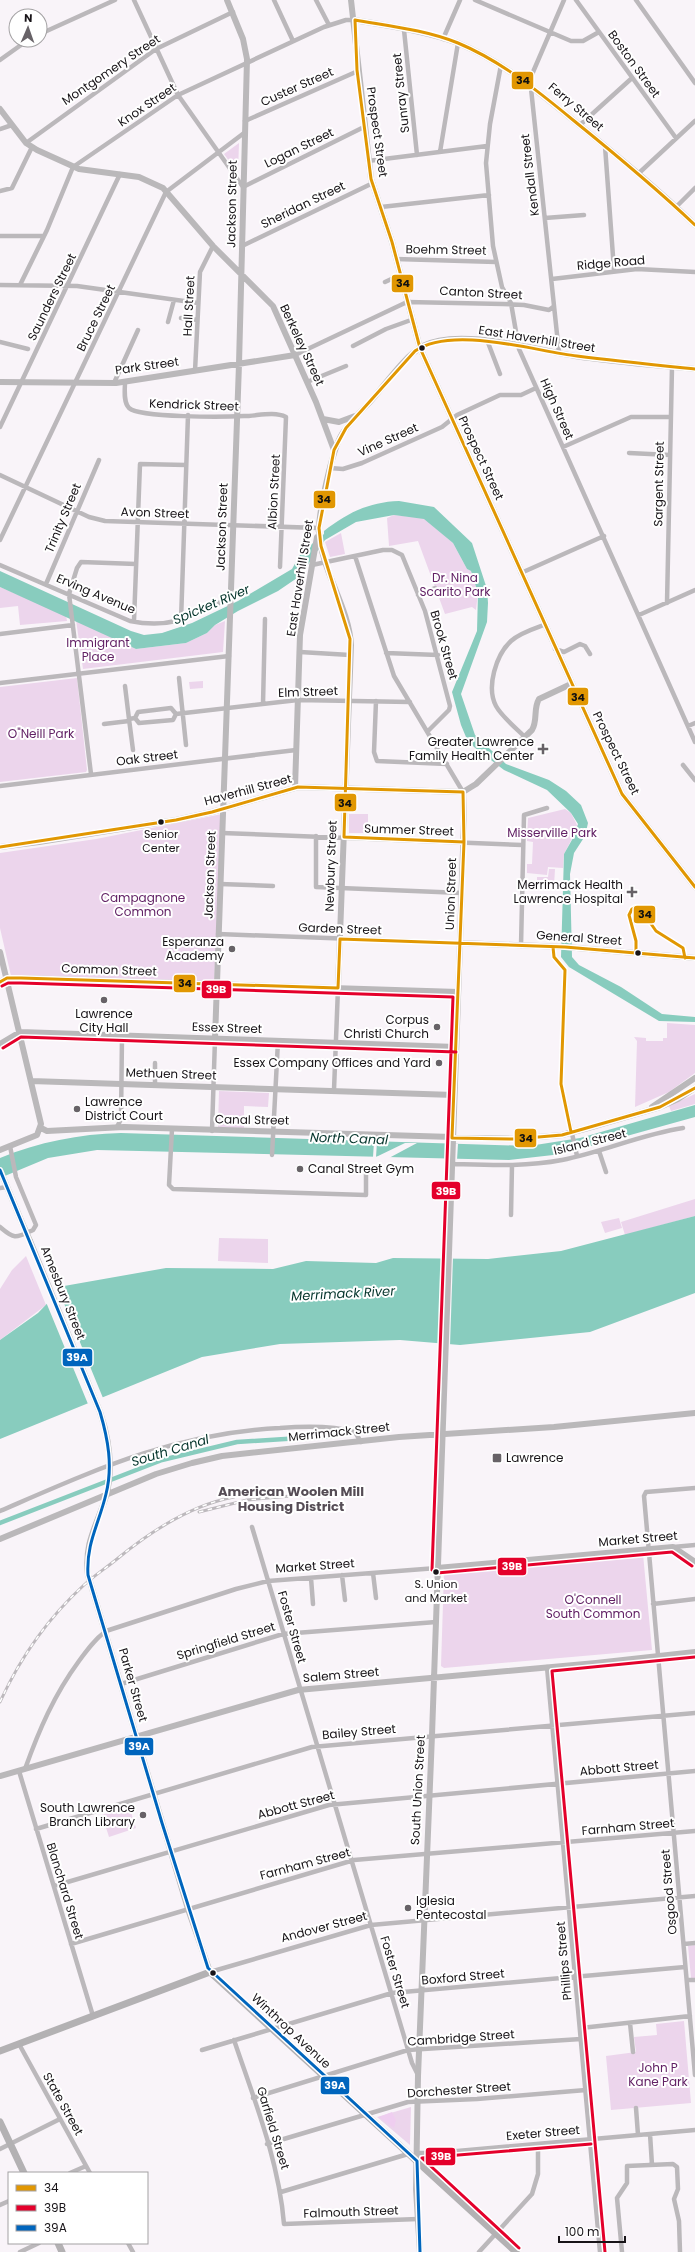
<svg xmlns="http://www.w3.org/2000/svg" width="695" height="2252" font-family="Poppins,sans-serif">
  <style>
    .green { fill: #ecd5ec }
    .forest { fill: #efcef0 }
    .water { fill: #88ccbe }
    .pier { fill: #f9f4f9 }
    .lines { fill: none; stroke-linecap: round; stroke-linejoin: round }
    .canal { stroke: #88ccbe; stroke-width: 4.5 }
    .street { stroke: #bbb8bb; stroke-width: 4.5 }
    .secondary { stroke: #bab8ba; stroke-width: 6 }
    .primary { stroke: #b3b1b3; stroke-width: 7 }
    .rail-casing { stroke: #bdb9bd; stroke-width: 3 }
    .rail { stroke: #fff; stroke-width: 1.5; stroke-dasharray: 4.5; stroke-linecap: butt }
    .secondary-bridge { stroke: #bab8ba; stroke-width: 6 }
    .bus-1-casing { stroke: #fff; stroke-width: 6 }
    .bus-2-casing { stroke: #fff; stroke-width: 6 }
    .bus-3-casing { stroke: #fff; stroke-width: 6 }
    .bus-1 { stroke: #e19702; stroke-width: 3 }
    .bus-2 { stroke: #e4002b; stroke-width: 3 }
    .bus-3 { stroke: #0065bd; stroke-width: 3 }
    .bus-dot { fill: #181418; stroke: #fff; stroke-width: 1.5 }
    .poi-dot { fill: #676267; stroke: #fff; stroke-width: 1.5 }
    .labels { text-anchor: middle; stroke-width: 4; stroke-linejoin: round; paint-order: stroke }
    .bus-label { font-size: 11px; fill: #181418; stroke: #fff }
    .street-label { font-size: 12px; fill: #181418; stroke: #fff }
    .park-label { font-size: 12px; fill: #622165; stroke: #fff }
    .poi-label { font-size: 12px; fill: #181418; stroke: #fff; text-anchor: end }
    .water-label { font-size: 13px; font-style: italic; fill: #03332a; stroke: #fff }
    .neighbourhood-label { font-size: 13px; font-weight: bold; fill: #554c55; stroke: #fff }
    .line-badge { stroke: #fff; stroke-width: 1.5 }
    .badge-label { font-size: 11px; text-anchor: middle; font-weight: bold; fill: #fff }
    .pale-badge-label { font-size: 11px; text-anchor: middle; font-weight: bold; fill: #111 }
  </style>
  <rect width="100%" height="100%" fill="#f9f4f9"/>
  <path class="green" d="M239 143 238 173 224 154Z
    M394 515 424 518 453 543 467 569 471 571 478 593 476 610 472 607 445 614 418 541 389 546 387 518Z
    M341 533 345 554 330 557 325 542Z
    M0 587 66 615 67 621 20 625 18 606 0 608Z
    M76 620 136 649 186 643 207 633 215 625 225 621 223 652 83 669Z
    M77 678 87 770 86 772 0 782V687Z
    M203 681V688L190 689 189 682Z
    M565 809 571 813 578 827 564 854 563 868 548 867 547 875 527 873V864H532L533 842 527 841 528 818Z
    M222 814 214 982 11 976 0 928V853L96 839Z
    M349 814H368V833H349Z
    M549 869H555L554 886 537 885V877H548Z
    M667 1023 695 1025V1073L669 1092 635 1107 637 1041 634 1037 646 1038V1041H663V1038H667Z
    M219 1091 269 1093 268 1107 244 1106V1129L218 1127Z
    M695 1094V1104L671 1111 669 1106Z
    M695 1199V1216L625 1235 621 1222Z
    M619 1218 622 1228 605 1233 601 1222Z
    M219 1238 268 1239V1263L218 1261Z
    M26 1256 46 1305 0 1340V1289L12 1270Z
    M643 1554 652 1650 444 1668 441 1666 444 1572Z
    M129 1806 136 1828 109 1837 102 1815Z
    M695 1945V1978H691L688 1946Z
    M684 2021 691 2103 611 2110 606 2056 636 2052 634 2037 657 2035 656 2024Z
    M411 2107 410 2143V2145L377 2117Z"/>
  <path class="forest" d="M392 2112 396 2120 394 2128 379 2117Z"/>
  <path class="water" d="M399 501 434 507 472 543 487 589 488 603 487 622 461 694 475 735 506 764 549 780 566 791 581 805 588 823 585 836 574 853 570 874 572 957 579 965 621 987 662 1014 695 1017V1022L659 1021 569 967 561 957 564 854 573 838 578 824 571 813 547 790 504 770 474 747 466 737 461 725 452 692 477 631 478 593 471 571 467 569 453 543 424 519 394 515 356 522 325 540 300 576 278 591 238 611 215 625 207 633 186 643 136 649 0 587V571L131 631 144 635 162 633 192 623 238 601 292 569 301 553 324 534V531C347 513 369 502 399 501Z
    M695 1105V1117L562 1154 509 1160 97 1150 48 1158 0 1178V1158C39 1142 79 1134 121 1133L529 1146 580 1138Z
    M695 1216V1293L590 1332 460 1345 400 1340 280 1344 202 1357 0 1439V1340L38 1313 64 1286 166 1268 273 1269 306 1261 376 1263 393 1258 488 1259 561 1251Z"/>
  <path class="pier" d="M374 1142H377L376 1157 405 1143H417L389 1158 373 1157Z
    M447 1144H458L457 1160H447Z
    M443 1257H453L450 1346 440 1345Z
    M58 1289 103 1398 88 1404 46 1302Z"/>
  <g class="lines">
    <path class="canal" d="M0 1523 162 1460 237 1442 331 1436"/>
    <path class="street" d="M134 0 178 95 243 187 364 127
      M274 0 293 41
      M316 0 329 25
      M475 0 571 41H583L599 32
      M576 0 676 138
      M636 0 695 83
      M404 30 417 155
      M40 34 115 0
      M443 39 460 0
      M0 60 28 40
      M501 65 490 124 486 163 493 246 502 287 511 303 519 349 695 742
      M245 121 358 71
      M580 125 632 78
      M0 129 12 125
      M26 143 156 49 233 12
      M605 146 614 270
      M440 152 458 43
      M368 161 487 146
      M639 173 695 121
      M0 191 12 188 32 147
      M381 207 489 195
      M676 207 695 188
      M545 218 584 215
      M0 236H44
      M242 246 373 183
      M396 259 496 262
      M552 279 637 269 695 272
      M385 282 400 275
      M0 285 77 286 198 303
      M20 285 47 230 73 167 178 95 324 27 346 20H355
      M181 318 197 320
      M168 322 174 300
      M487 340 500 374
      M0 342 28 349
      M353 346 386 329 411 320
      M559 353 530 79 564 0
      M295 355 407 302 503 304 524 305 549 310 553 307
      M195 371 200 272 213 246
      M125 382C125 389 123 402 129 408 140 418 225 417 244 416 257 416 274 411 286 417L280 567
      M307 382 346 366
      M114 383 138 330
      M0 427 120 174
      M563 447 631 417H671
      M629 453 670 455
      M330 468 343 469 362 463 442 427 457 415 500 395H521L536 388
      M0 475 89 517 105 521 319 528 318 531
      M0 540 166 192 244 133
      M355 556 394 676 463 792
      M0 565 130 621C173 630 194 615 231 597
      M312 565 383 550H392L402 555 425 611 450 706 449 710 428 731
      M521 573 604 536
      M46 584 99 460
      M418 595 435 588
      M667 603 672 367
      M639 615 695 590
      M134 621 140 464 186 465
      M181 621 188 415
      M0 634 73 625
      M555 649 564 652 580 644 585 646 590 654
      M300 652 350 655
      M386 653 438 655
      M179 678 186 745
      M0 683 229 656
      M125 686 129 719 135 718
      M376 701 374 752 377 761 447 764
      M263 704 265 619
      M176 714 173 720 139 723 135 718 138 712 171 708 176 714 298 700 410 702
      M129 719 133 750
      M104 724 129 721
      M688 726 695 723
      M525 737C516 728 502 717 496 706 486 687 496 655 511 641 520 633 533 629 544 625
      M683 765 695 780
      M91 774 69 594 77 568 81 562 136 564
      M0 786 296 750
      M222 833 522 845
      M316 836V887L462 893
      M220 884 273 886
      M218 934 460 943
      M521 946 524 815 547 808
      M553 947 554 957 565 970 561 1084 577 1156
      M155 1084V1063
      M334 1090 338 988
      M117 1127 121 1119 122 1036
      M172 1129 169 1185 173 1189 366 1195V1169
      M212 1131 215 1039
      M599 1151 606 1172
      M272 1155 278 1041
      M452 1164C489 1165 525 1167 562 1160 603 1152 642 1134 683 1128
      M0 1188 7 1187
      M511 1215 512 1165
      M0 1227C15 1240 16 1238 33 1230L36 1225 16 1177 10 1146
      M695 1488 646 1492 644 1496 695 2075
      M0 1511C95 1470 174 1433 280 1428 304 1426 331 1425 355 1432L361 1442
      M252 1527 412 2063 418 2075
      M673 1547 695 1545
      M373 1573 376 1598
      M342 1575 345 1600
      M311 1578 313 1604
      M653 1604 695 1599
      M547 1667 600 2252
      M121 1684 283 1634 436 1622
      M25 1769C39 1730 54 1695 79 1661 87 1650 95 1639 106 1631L236 1589 268 1581 437 1568
      M19 1771 93 2016
      M36 1829 312 1747 695 1713
      M54 1886 329 1805 695 1771
      M71 1944 354 1860 695 1831
      M684 1944 695 1943
      M210 1972 371 1925 695 1896
      M687 1980H695
      M630 2023 633 2052
      M581 2028 690 2016
      M234 2040C254 2099 279 2161 284 2224L418 2219
      M19 2044 90 2173
      M202 2050 392 1993 685 1967
      M253 2098 408 2050 581 2039
      M636 2108 638 2135
      M650 2134 652 2165
      M267 2144 408 2102 477 2099 586 2090
      M0 2149 60 2119
      M417 2153H435L695 2130
      M70 2173 86 2166
      M281 2192 408 2154
      M0 2205 9 2201
      M128 2243 133 2252
      M20 2252 39 2243
      M479 2252 532 2194 538 2174V2144
      M622 2252 617 2198 627 2183V2166L673 2164 677 2167 678 2189 674 2199 679 2221 680 2252"/>
    <path class="secondary" d="M351 0 371 179 392 242 420 348 622 794 695 887
      M355 20C388 26 426 31 458 43 506 63 543 96 583 128 621 159 659 190 695 225
      M0 109 26 143 37 150 79 169 139 177 163 188 213 246 273 306 316 402 334 450
      M0 382 116 383 295 355
      M323 419 339 422 355 416
      M295 788 300 635 317 537
      M0 847 39 842 176 820 212 812 298 787 463 792 476 784 532 730C538 720 533 709 539 699L571 684
      M460 943 565 947 695 958
      M0 952 41 1124 37 1135 0 1150
      M0 982 7 978H21L458 992
      M338 988 351 645C349 606 320 569 319 530 319 511 332 450 342 434 349 423 359 413 368 404 384 387 403 357 423 346 458 327 537 350 575 356 615 362 655 365 695 369
      M215 1039 239 364 247 59 243 39 227 0
      M0 1044 20 1032 456 1047
      M31 1081 454 1095
      M652 1107 695 1078
      M41 1128 47 1131 124 1127 515 1139 562 1135 588 1128 660 1107 678 1099 695 1088
      M0 1170 20 1218
      M30 1241 100 1412C109 1439 114 1467 106 1496 97 1526 84 1542 88 1575L188 1909 210 1972
      M0 1539 156 1474 192 1463 222 1456 399 1437 554 1427 695 1413
      M437 1568 673 1547 695 1562
      M0 1776 298 1690 596 1663 695 1652
      M420 2252 416 2189 418 2076 432 1735 460 941 464 820 463 792"/>
    <path class="primary" d="M0 2051 210 1972 516 2252
      M0 2122 24 2173
      M58 2243 62 2252"/>
    <g class="rail-casing">
      <path id="rail" d="M199 1512 247 1500 313 1494
        M0 1702C20 1658 48 1618 84 1585 95 1575 106 1568 117 1559 151 1531 191 1505 234 1497"/>
    </g>
    <use href="#rail" class="rail"/>
    <path class="secondary-bridge" d="M20 1218 30 1241"/>
    <g class="bus-1-casing">
      <path id="bus-1" d="M695 225C656 188 615 154 573 120 538 91 501 61 458 43 426 30 389 26 355 20L357 70 371 179 392 242 420 348 622 794 695 887
        M464 842 344 837 350 639 321 546 319 528 334 450 346 428 415 351C452 325 534 351 577 356 616 361 656 365 695 369
        M0 847 176 820 212 812 298 787 463 792 464 842 452 1138 515 1139 562 1135 660 1107 695 1088
        M553 947 554 957 565 970 561 1084 571 1132
        M636 953V941L629 915 632 909 636 907 640 908 656 931 683 948 685 958
        M0 982 7 978H21L338 988 340 939 565 947 695 958"/>
    </g>
    <g class="bus-2-casing">
      <path id="bus-2" d="M2 986 8 983H21L453 997 432 1570 437 1573 672 1552 692 1566
        M3 1048 21 1037 456 1052
        M519 2248 422 2158 591 2144
        M605 2252 552 1671 695 1657"/>
    </g>
    <g class="bus-3-casing">
      <path id="bus-3" d="M0 1170 100 1412C108 1439 113 1466 106 1494 99 1524 86 1543 88 1575L162 1823 208 1968 417 2161 420 2252"/>
    </g>
    <use href="#bus-1" class="bus-1"/>
    <use href="#bus-2" class="bus-2"/>
    <use href="#bus-3" class="bus-3"/>
  </g>
  <g class="bus-dot">
    <circle cx="422" cy="348" r="3.5"/>
    <circle cx="161" cy="822" r="3.5"/>
    <circle cx="638" cy="953" r="3.5"/>
    <circle cx="436" cy="1572" r="3.5"/>
    <circle cx="213" cy="1973" r="3.5"/>
  </g>
  <g class="poi-dot">
    <path d="M541 743h4v4h4v4h-4v4h-4v-4h-4v-4h4z"/>
    <path d="M630 886h4v4h4v4h-4v4h-4v-4h-4v-4h4z"/>
    <circle cx="232" cy="949" r="4"/>
    <circle cx="104" cy="1000" r="4"/>
    <circle cx="437" cy="1027" r="4"/>
    <circle cx="439" cy="1063" r="4"/>
    <circle cx="77" cy="1109" r="4"/>
    <circle cx="300" cy="1169" r="4"/>
    <rect x="492" y="1453" width="10" height="10" rx="2"/>
    <circle cx="143" cy="1815" r="4"/>
    <circle cx="408" cy="1908" r="4"/>
  </g>
  <g class="labels">
    <g class="bus-label">
      <text x="161" y="838">Senior<tspan x="161" dy="14">Center</tspan></text>
      <text x="436" y="1588">S. Union<tspan x="436" dy="14">and Market</tspan></text>
    </g>
    <g class="street-label">
      <text transform="translate(634 64) rotate(54)" y="4">Boston Street</text>
      <text transform="translate(111 70) rotate(-34)" y="4">Montgomery Street</text>
      <text transform="translate(297 87) rotate(-24)" y="4">Custer Street</text>
      <text transform="translate(401 93) rotate(-96)" y="4">Sunray Street</text>
      <text transform="translate(147 105) rotate(-34)" y="4">Knox Street</text>
      <text transform="translate(576 107) rotate(40)" y="4">Ferry Street</text>
      <text transform="translate(377 132) rotate(82)" y="4">Prospect Street</text>
      <text transform="translate(299 148) rotate(-26)" y="4">Logan Street</text>
      <text transform="translate(530 175) rotate(-97)" y="4">Kendall Street</text>
      <text transform="translate(232 204) rotate(-89)" y="4">Jackson Street</text>
      <text transform="translate(303 205) rotate(-26)" y="4">Sheridan Street</text>
      <text transform="translate(446 250) rotate(1)" y="4">Boehm Street</text>
      <text transform="translate(611 263) rotate(-5)" y="4">Ridge Road</text>
      <text transform="translate(481 293) rotate(3)" y="4">Canton Street</text>
      <text transform="translate(52 297) rotate(-64)" y="4">Saunders Street</text>
      <text transform="translate(189 306) rotate(-87)" y="4">Hall Street</text>
      <text transform="translate(96 318) rotate(-64)" y="4">Bruce Street</text>
      <text transform="translate(537 339) rotate(9)" y="4">East Haverhill Street</text>
      <text transform="translate(302 345) rotate(65)" y="4">Berkeley Street</text>
      <text transform="translate(147 366) rotate(-8)" y="4">Park Street</text>
      <text transform="translate(194 405) rotate(2)" y="4">Kendrick Street</text>
      <text transform="translate(557 409) rotate(66)" y="4">High Street</text>
      <text transform="translate(388 440) rotate(-24)" y="4">Vine Street</text>
      <text transform="translate(481 458) rotate(65)" y="4">Prospect Street</text>
      <text transform="translate(659 484) rotate(-89)" y="4">Sargent Street</text>
      <text transform="translate(274 492) rotate(-87)" y="4">Albion Street</text>
      <text transform="translate(155 513) rotate(2)" y="4">Avon Street</text>
      <text transform="translate(63 518) rotate(-67)" y="4">Trinity Street</text>
      <text transform="translate(222 527) rotate(-88)" y="4">Jackson Street</text>
      <text transform="translate(300 578) rotate(-81)" y="4">East Haverhill Street</text>
      <text transform="translate(96 594) rotate(23)" y="4">Erving Avenue</text>
      <text transform="translate(444 645) rotate(74)" y="4">Brook Street</text>
      <text transform="translate(308 692) rotate(-2)" y="4">Elm Street</text>
      <text transform="translate(616 753) rotate(64)" y="4">Prospect Street</text>
      <text transform="translate(147 758) rotate(-7)" y="4">Oak Street</text>
      <text transform="translate(248 790) rotate(-15)" y="4">Haverhill Street</text>
      <text transform="translate(409 830) rotate(2)" y="4">Summer Street</text>
      <text transform="translate(331 866) rotate(-88)" y="4">Newbury Street</text>
      <text transform="translate(210 875) rotate(-88)" y="4">Jackson Street</text>
      <text transform="translate(451 894) rotate(-88)" y="4">Union Street</text>
      <text transform="translate(340 929) rotate(2)" y="4">Garden Street</text>
      <text transform="translate(579 938) rotate(4)" y="4">General Street</text>
      <text transform="translate(109 970) rotate(2)" y="4">Common Street</text>
      <text transform="translate(227 1028) rotate(2)" y="4">Essex Street</text>
      <text transform="translate(171 1074) rotate(2)" y="4">Methuen Street</text>
      <text transform="translate(252 1120) rotate(1)" y="4">Canal Street</text>
      <text transform="translate(590 1142) rotate(-14)" y="4">Island Street</text>
      <text transform="translate(63 1293) rotate(68)" y="4">Amesbury Street</text>
      <text transform="translate(339 1432) rotate(-6)" y="4">Merrimack Street</text>
      <text transform="translate(638 1539) rotate(-5)" y="4">Market Street</text>
      <text transform="translate(315 1566) rotate(-4)" y="4">Market Street</text>
      <text transform="translate(292 1627) rotate(74)" y="4">Foster Street</text>
      <text transform="translate(226 1641) rotate(-17)" y="4">Springfield Street</text>
      <text transform="translate(341 1675) rotate(-5)" y="4">Salem Street</text>
      <text transform="translate(133 1685) rotate(74)" y="4">Parker Street</text>
      <text transform="translate(359 1732) rotate(-5)" y="4">Bailey Street</text>
      <text transform="translate(619 1768) rotate(-5)" y="4">Abbott Street</text>
      <text transform="translate(418 1790) rotate(-87)" y="4">South Union Street</text>
      <text transform="translate(296 1805) rotate(-15)" y="4">Abbott Street</text>
      <text transform="translate(628 1827) rotate(-5)" y="4">Farnham Street</text>
      <text transform="translate(305 1864) rotate(-15)" y="4">Farnham Street</text>
      <text transform="translate(65 1891) rotate(73)" y="4">Blanchard Street</text>
      <text transform="translate(669 1892) rotate(-95)" y="4">Osgood Street</text>
      <text transform="translate(324 1927) rotate(-15)" y="4">Andover Street</text>
      <text transform="translate(564 1961) rotate(-95)" y="4">Phillips Street</text>
      <text transform="translate(395 1972) rotate(73)" y="4">Foster Street</text>
      <text transform="translate(463 1977) rotate(-5)" y="4">Boxford Street</text>
      <text transform="translate(291 2031) rotate(43)" y="4">Winthrop Avenue</text>
      <text transform="translate(461 2038) rotate(-4)" y="4">Cambridge Street</text>
      <text transform="translate(459 2090) rotate(-4)" y="4">Dorchester Street</text>
      <text transform="translate(63 2104) rotate(61)" y="4">State Street</text>
      <text transform="translate(273 2128) rotate(73)" y="4">Garfield Street</text>
      <text transform="translate(543 2133) rotate(-5)" y="4">Exeter Street</text>
      <text transform="translate(351 2212) rotate(-2)" y="4">Falmouth Street</text>
    </g>
    <g class="park-label">
      <text x="455" y="582">Dr. Nina<tspan x="455" dy="14">Scarito Park</tspan></text>
      <text x="98" y="647">Immigrant<tspan x="98" dy="14">Place</tspan></text>
      <text x="41" y="738">O"Neill Park</text>
      <text x="552" y="837">Misserville Park</text>
      <text x="143" y="902">Campagnone<tspan x="143" dy="14">Common</tspan></text>
      <text x="593" y="1604">O'Connell<tspan x="593" dy="14">South Common</tspan></text>
      <text x="658" y="2072">John P<tspan x="658" dy="14">Kane Park</tspan></text>
    </g>
    <g class="poi-label">
      <text x="534" y="746">Greater Lawrence<tspan x="534" dy="14">Family Health Center</tspan></text>
      <text x="623" y="889">Merrimack Health<tspan x="623" dy="14">Lawrence Hospital</tspan></text>
      <text x="224" y="946">Esperanza<tspan x="224" dy="14">Academy</tspan></text>
      <text x="104" y="1018" text-anchor="middle">Lawrence<tspan x="104" dy="14">City Hall</tspan></text>
      <text x="429" y="1024">Corpus<tspan x="429" dy="14">Christi Church</tspan></text>
      <text x="431" y="1067">Essex Company Offices and Yard</text>
      <text x="85" y="1106" text-anchor="start">Lawrence<tspan x="85" dy="14">District Court</tspan></text>
      <text x="308" y="1173" text-anchor="start">Canal Street Gym</text>
      <text x="506" y="1462" text-anchor="start">Lawrence</text>
      <text x="135" y="1812">South Lawrence<tspan x="135" dy="14">Branch Library</tspan></text>
      <text x="416" y="1905" text-anchor="start">Iglesia<tspan x="416" dy="14">Pentecostal</tspan></text>
    </g>
    <g class="water-label">
      <text transform="translate(211 604) rotate(-23)" y="5">Spicket River</text>
      <text transform="translate(349 1138) rotate(2)" y="5">North Canal</text>
      <text transform="translate(343 1293) rotate(-3)" y="5">Merrimack River</text>
      <text transform="translate(170 1450) rotate(-17)" y="5">South Canal</text>
    </g>
    <g class="neighbourhood-label">
      <text x="291" y="1496">American Woolen Mill<tspan x="291" dy="15">Housing District</tspan></text>
    </g>
  </g>
  <g class="line-badge">
    <rect x="511" y="71" width="23" height="19" rx="4" fill="#e19702"/>
    <rect x="391" y="274" width="23" height="19" rx="4" fill="#e19702"/>
    <rect x="313" y="490" width="23" height="19" rx="4" fill="#e19702"/>
    <rect x="567" y="687" width="22" height="19" rx="4" fill="#e19702"/>
    <rect x="334" y="793" width="23" height="19" rx="4" fill="#e19702"/>
    <rect x="633" y="905" width="23" height="19" rx="4" fill="#e19702"/>
    <rect x="173" y="974" width="23" height="19" rx="4" fill="#e19702"/>
    <rect x="201" y="980" width="31" height="19" rx="4" fill="#e4002b"/>
    <rect x="514" y="1128" width="23" height="20" rx="4" fill="#e19702"/>
    <rect x="431" y="1181" width="30" height="19" rx="4" fill="#e4002b"/>
    <rect x="62" y="1348" width="31" height="19" rx="4" fill="#0065bd"/>
    <rect x="497" y="1557" width="30" height="19" rx="4" fill="#e4002b"/>
    <rect x="124" y="1737" width="30" height="19" rx="4" fill="#0065bd"/>
    <rect x="320" y="2076" width="30" height="19" rx="4" fill="#0065bd"/>
    <rect x="425" y="2147" width="31" height="19" rx="4" fill="#e4002b"/>
  </g>
  <g class="badge-label">
    <text x="216" y="993">39B</text>
    <text x="446" y="1195">39B</text>
    <text x="77" y="1361">39A</text>
    <text x="512" y="1570">39B</text>
    <text x="139" y="1750">39A</text>
    <text x="335" y="2089">39A</text>
    <text x="441" y="2160">39B</text>
  </g>
  <g class="pale-badge-label">
    <text x="523" y="84">34</text>
    <text x="403" y="287">34</text>
    <text x="324" y="503">34</text>
    <text x="578" y="701">34</text>
    <text x="345" y="807">34</text>
    <text x="645" y="918">34</text>
    <text x="185" y="987">34</text>
    <text x="526" y="1142">34</text>
  </g>
  <rect x="8" y="2172" width="140" height="72" fill="#ffffff" stroke="#a3a1a3"/>
  <rect x="16" y="2185" width="20" height="6" fill="#e19702" stroke="#a3a1a3"/>
  <text x="44" y="2192" font-size="12" fill="#181418">34</text>
  <rect x="16" y="2205" width="20" height="6" fill="#e4002b" stroke="#a3a1a3"/>
  <text x="44" y="2212" font-size="12" fill="#181418">39B</text>
  <rect x="16" y="2225" width="20" height="6" fill="#0065bd" stroke="#a3a1a3"/>
  <text x="44" y="2232" font-size="12" fill="#181418">39A</text>
  <g transform="translate(28 28) rotate(2)"><circle r="19" fill="#ffffff" stroke="#a3a1a3"/>
  <path d="M0-3L7 15L0 10L-7 15Z" fill="#676267"/>
  <text y="-6" font-size="11" font-weight="bold" text-anchor="middle" fill="#181418">N</text>
  </g>
  <path d="M559 2236v6h66v-6" fill="none" stroke="#181418" stroke-width="2"/>
  <text x="565" y="2236" font-size="12" fill="#181418" stroke="#ffffff" stroke-width="3" paint-order="stroke">100 m</text>
</svg>
